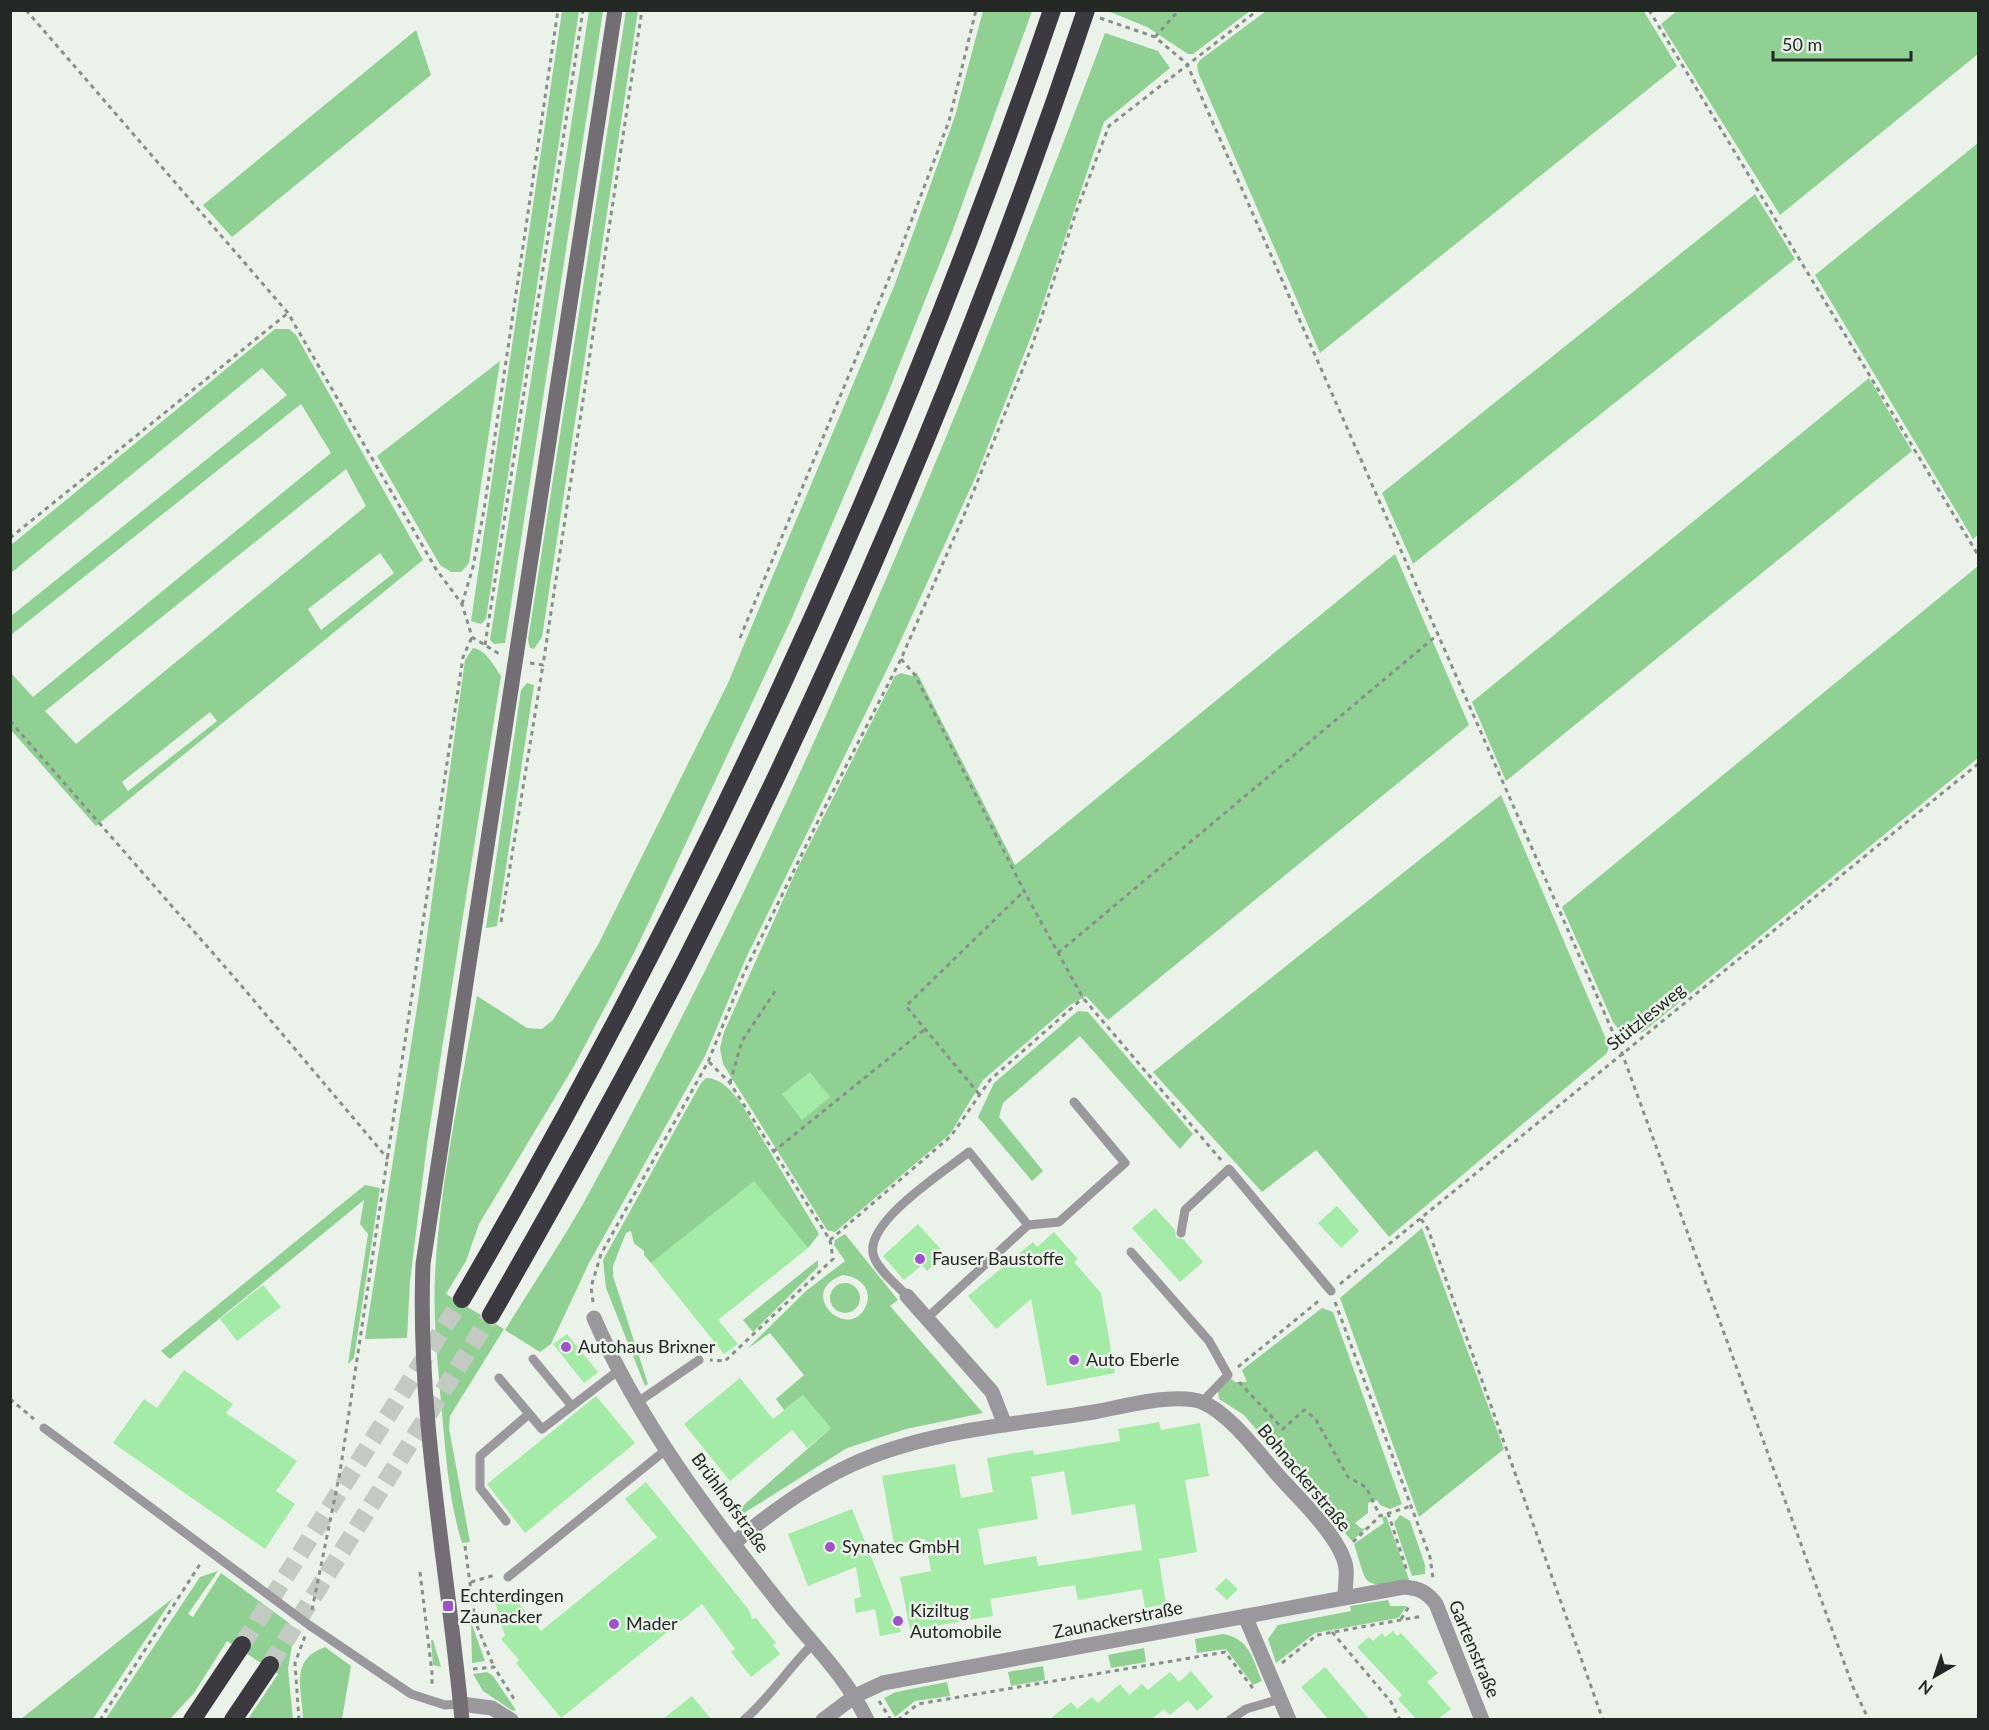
<svg xmlns="http://www.w3.org/2000/svg" width="1989" height="1730" font-family="Lato,sans-serif">
  <style>
    .green { fill: #91d093; fill-rule: evenodd }
    .building { fill: #a4eba7; fill-rule: evenodd }
    .lines { fill: none; stroke-linecap: round; stroke-linejoin: round }
    .highway-tunnel { stroke: #c2cac2; stroke-width: 18; stroke-dasharray: 18 9; stroke-linecap: butt }
    .path { stroke: #898f89; stroke-width: 3; stroke-dasharray: 4.5 4.5; stroke-linecap: butt }
    .lane { stroke: #9a989c; stroke-width: 9 }
    .street { stroke: #9a989c; stroke-width: 15 }
    .secondary { stroke: #726e74; stroke-width: 15 }
    .highway { stroke: #3d3941; stroke-width: 18 }
    .poi-dot { fill: #9c54c7; stroke: #eaf2ea; stroke-width: 2 }
    .labels { text-anchor: middle; stroke-width: 5; stroke-linejoin: round; paint-order: stroke }
    .street-label { font-size: 18px; fill: #242824; stroke: #eaf2ea }
    .poi-label { font-size: 18px; fill: #242824; stroke: #eaf2ea; text-anchor: start }
  </style>
  <rect width="100%" height="100%" fill="#eaf2ea"/>
  <path class="green" d="M1643 10 1677 66 1320 353 1198 72 1197 65 1200 60 1266 11Z
    M1678 10 1978 11V54L1780 215 1661 24Z
    M562 11H579L486 619 481 624 471 621 480 560Z
    M589 11H603L505 643 494 644 490 640Z
    M626 11H638L542 637 534 649 530 648 528 640Z
    M983 11H1032L951 235 888 393 791 620 637 947 574 1066 479 1224 466 1261 446 1294 504 1329 450 1416 449 1428 470 1542 462 1543C449 1501 446 1457 442 1413 438 1367 433 1321 435 1276 440 1181 461 1088 477 996L527 1028 542 1029 553 1020 599 943 728 683 895 284 955 116Z
    M1108 11V10L1250 11 1193 54H1188L1147 27Z
    M416 30 431 75 232 237 203 205Z
    M1105 33 1158 51 1170 68 1104 122 1036 324 977 474 894 655 746 958 705 1056 589 1263 551 1344 540 1352 505 1330C535 1281 568 1233 595 1182 796 814 957 425 1105 33Z
    M1978 143V535L1973 539 1815 275Z
    M1755 194 1795 259 1413 564 1382 493Z
    M275 329H289L296 335 423 560 96 826 11 730V673L33 697 331 453 301 404 11 635V616L287 395 262 368 11 573V545ZM346 469 366 506 76 744 45 711ZM380 553 394 573 321 630 308 609ZM210 712 217 721 128 791 122 782Z
    M500 361 469 563 461 572H451L440 565 377 456Z
    M1869 378 1912 451 1506 781 1472 702Z
    M1395 554 1469 725 1108 1020 1086 996 1070 1005 983 1080 950 1134 835 1232 827 1230 723 1064 720 1048 724 1032 796 871 895 676 901 673 912 676 917 673 1015 865Z
    M1978 566V758L1643 1032C1628 1036 1622 1035 1613 1022L1562 907Z
    M473 648C486 650 494 666 501 676L427 1144 410 1281 407 1338 365 1339 418 1001 465 660Z
    M527 683 534 685 497 926 486 928 521 690Z
    M1501 795 1609 1046 1607 1053 1389 1237 1316 1150 1262 1192 1153 1072Z
    M1078 1011 1088 1012 1193 1134 1180 1149 1080 1036 1003 1103 999 1117 1043 1171 1032 1181 978 1117 994 1083Z
    M706 1078C723 1079 731 1091 741 1103L819 1234 808 1248 651 1263 644 1255V1251L634 1243 631 1231 626 1233 613 1266V1276L648 1384 645 1386 606 1288 603 1260 701 1083Z
    M365 1185 380 1188 354 1358 348 1364 368 1234 360 1224 364 1200 170 1359 161 1351Z
    M1422 1228 1504 1449 1419 1517 1340 1298Z
    M845 1234 898 1300 890 1306 983 1413 906 1429 847 1448 744 1513 736 1512 830 1429 803 1395 784 1410 776 1399 804 1375 770 1333 747 1349 806 1291 845 1261 834 1245 835 1240ZM843 1275C859 1277 873 1288 866 1306 849 1344 794 1292 843 1275Z
    M818 1260V1267L753 1332 743 1320Z
    M830 1298a15 15 0 1 1 30 0a15 15 0 1 1-30 0Z
    M1322 1308 1333 1312 1402 1504 1390 1509 1380 1505 1377 1500 1368 1503V1513L1355 1523 1362 1529 1367 1527 1352 1541 1244 1415 1219 1399 1218 1391 1230 1378 1235 1382H1247L1242 1370Z
    M1400 1515 1410 1521 1425 1565V1574L1412 1576 1394 1523Z
    M1386 1516 1410 1582C1359 1586 1369 1589 1354 1544L1384 1523 1382 1518Z
    M218 1571 188 1614 193 1617 221 1573 289 1623 294 1634 288 1669 293 1719H248L278 1674 227 1641 194 1693 170 1719 105 1720 200 1577Z
    M173 1598 93 1719H21Z
    M1388 1600 1390 1606H1407L1398 1618 1315 1633 1276 1663 1268 1639 1278 1625 1351 1611 1350 1606Z
    M471 1622 485 1661 472 1663Z
    M1223 1634C1249 1638 1253 1659 1262 1681L1253 1685 1226 1649 1197 1653 1195 1639Z
    M431 1640H433L441 1667 433 1665Z
    M325 1647 351 1666 342 1719H303C302 1689 289 1660 325 1647Z
    M1144 1648 1146 1662 1111 1668 1108 1655Z
    M1043 1666 1045 1680 1011 1686 1008 1672Z
    M487 1672 493 1676 516 1710 513 1711 483 1691 473 1674Z
    M947 1682 950 1696 915 1701 895 1717 884 1698 896 1692Z"/>
  <path class="building" d="M810 1072 830 1097 802 1120 782 1094Z
    M754 1181 808 1248 718 1320 738 1344 724 1354 651 1263Z
    M1337 1206 1359 1231 1341 1248 1318 1223Z
    M1155 1208 1175 1230 1176 1238 1183 1239 1203 1262 1180 1282 1132 1228Z
    M918 1224 945 1254 927 1271 922 1265 904 1280 883 1256Z
    M1054 1232 1078 1259 1074 1262 1101 1293 1115 1373 1047 1386 1031 1299 996 1329 968 1296 1033 1242 1037 1247Z
    M263 1285 281 1307 237 1341 220 1319Z
    M567 1334 598 1372 584 1383 553 1344Z
    M184 1370 233 1404 226 1413 297 1461 276 1491 295 1504 265 1549 113 1443 144 1399 157 1408Z
    M740 1378 773 1419 803 1395 831 1428 807 1448 792 1430 730 1481 684 1424Z
    M596 1396 635 1443 525 1533 487 1484Z
    M1159 1422 1161 1430 1200 1423 1209 1476 1185 1480 1197 1552 1159 1559 1166 1604 1145 1608 1142 1589 1078 1600 1075 1585 990 1599 993 1616 910 1630 900 1577 931 1571 925 1539 894 1544 882 1476 955 1464 961 1498 993 1492 987 1458 1033 1450 1034 1455 1120 1441 1118 1429ZM1064 1471 1072 1515 1135 1504 1142 1550 1038 1566 1036 1556 984 1565 978 1529 1038 1519 1031 1477Z
    M646 1482 749 1610 752 1619 756 1618 776 1643 773 1645 780 1654 751 1677 731 1652 735 1649 702 1604 561 1718 516 1663 519 1660 501 1639 505 1636 495 1602 508 1590 541 1631 657 1537 625 1499Z
    M852 1509 901 1632 880 1636 875 1609 856 1613 854 1599 861 1597 856 1567 808 1586 788 1534Z
    M1226 1578 1238 1589 1227 1600 1215 1589Z
    M1393 1631 1397 1636 1401 1633 1438 1673 1427 1682 1451 1709 1438 1719H1416L1398 1699 1402 1695 1357 1647 1369 1637 1373 1641 1382 1633 1385 1637Z
    M1325 1667 1369 1719H1328L1301 1687Z
    M1191 1671 1213 1697 1197 1711 1188 1700 1170 1715 1164 1709 1152 1719H1050L1071 1702 1077 1709 1092 1697 1098 1703 1120 1684 1129 1695 1142 1684 1148 1690 1170 1672 1179 1682Z
    M692 1696 711 1719H663Z"/>
  <g class="lines">
    <path class="highway-tunnel" d="M242 1645 462 1299
      M270 1665 491 1315"/>
    <path class="path" d="M26 10 288 313 436 569 462 604 472 637 501 655
      M1649 10 1978 555
      M1100 18 1155 37 1187 64 1622 1053 1853 1687 1869 1720
      M1155 37 1179 10
      M10 538 288 313
      M462 604 473 567 484 510 558 10
      M740 638 897 259 949 121 976 10
      M485 645 583 10
      M901 659 915 675 1024 891 1083 998 1221 1160
      M530 663 543 665 642 10
      M10 721 240 984 388 1159
      M501 922 543 665
      M1058 953 1436 636
      M709 1062 730 1083 830 1240 833 1259 725 1361 710 1360
      M730 1083 742 1041 776 990
      M979 1094 906 1006 1024 891
      M773 1152 925 1029
      M1421 1219 1428 1229 1603 1720
      M830 1240 951 1136 990 1080 1083 998
      M1340 1284 1978 764
      M593 1302 591 1287 601 1254 708 1062 744 973 822 813 901 659 964 515 1032 346 1076 212 1109 126 1258 10
      M1335 1302 1430 1557 1433 1578
      M1238 1367 1321 1299
      M1239 1382 1283 1429 1304 1410 1315 1418 1348 1477 1366 1487 1380 1516
      M10 1399 34 1419
      M1388 1513 1407 1571
      M1353 1542 1380 1516 1411 1506
      M465 1546 475 1621 494 1667
      M420 1572 432 1673V1687
      M471 1582 495 1575
      M312 1610 340 1472 463 657 472 637
      M1401 1619 1410 1605
      M1332 1632 1391 1702 1400 1720
      M1282 1663 1317 1635 1423 1616
      M473 1669 494 1667 516 1702
      M879 1701 891 1720
      M100 1720 202 1561
      M299 1720 295 1663 305 1636
      M898 1720 918 1704 1225 1652 1255 1691"/>
    <path class="lane" d="M1028 1225 1059 1222 1125 1163 1074 1102
      M1181 1233 1185 1210 1229 1169 1331 1291
      M1131 1252 1209 1341 1228 1375 1202 1402
      M907 1296C897 1285 879 1271 874 1257 861 1224 945 1171 969 1152L1028 1225 927 1318
      M533 1359 571 1405
      M499 1378 542 1429 619 1370
      M638 1402 699 1360
      M44 1428 309 1625 411 1694 445 1705 461 1704
      M506 1521 480 1488V1456L529 1414
      M508 1577 667 1449
      M744 1720C771 1697 788 1668 813 1644
      M1230 1720 1246 1709 1280 1699"/>
    <path class="street" d="M907 1296 992 1392 1005 1425
      M594 1318C638 1420 709 1514 777 1600 808 1640 845 1674 867 1720
      M734 1543C770 1513 808 1485 851 1465 926 1430 1014 1425 1094 1412 1122 1407 1176 1392 1202 1402 1233 1415 1263 1460 1286 1484 1304 1503 1343 1542 1346 1568 1347 1577 1345 1587 1345 1596
      M1245 1616 1289 1720
      M461 1704 492 1708 511 1720
      M823 1720 855 1696 883 1683 1404 1587C1419 1588 1427 1592 1436 1604L1482 1720"/>
    <path class="secondary" d="M462 1720C448 1568 417 1417 423 1264L615 10"/>
    <path class="highway" d="M462 1299C701 889 899 459 1052 10
      M491 1315C558 1198 624 1080 686 960 842 654 977 336 1086 10
      M192 1720 242 1645
      M233 1720 270 1665"/>
  </g>
  <g class="poi-dot">
    <circle cx="920" cy="1259" r="6"/>
    <circle cx="566" cy="1347" r="6"/>
    <circle cx="1074" cy="1360" r="6"/>
    <circle cx="830" cy="1547" r="6"/>
    <rect x="442" y="1600" width="12" height="12" rx="3"/>
    <circle cx="898" cy="1621" r="6"/>
    <circle cx="614" cy="1624" r="6"/>
  </g>
  <g class="labels">
    <g class="street-label">
      <text transform="translate(1646 1017) rotate(-39)" y="6">Stützlesweg</text>
      <text transform="translate(1304 1478) rotate(50)" y="6">Bohnackerstraße</text>
      <text transform="translate(730 1503) rotate(54)" y="6">Brühlhofstraße</text>
      <text transform="translate(1118 1620) rotate(-11)" y="6">Zaunackerstraße</text>
      <text transform="translate(1474 1649) rotate(67)" y="6">Gartenstraße</text>
    </g>
    <g class="poi-label">
      <text x="932" y="1265">Fauser Baustoffe</text>
      <text x="578" y="1353">Autohaus Brixner</text>
      <text x="1086" y="1366">Auto Eberle</text>
      <text x="842" y="1553">Synatec GmbH</text>
      <text x="460" y="1602">Echterdingen<tspan x="460" dy="21">Zaunacker</tspan></text>
      <text x="910" y="1617">Kiziltug<tspan x="910" dy="21">Automobile</tspan></text>
      <text x="626" y="1630">Mader</text>
    </g>
  </g>
  <rect width="1989" height="1730" fill="none" stroke="#242824" stroke-width="24"/>
  <g transform="translate(1935 1676) rotate(219)" stroke="#eaf2ea" stroke-width="4.5" paint-order="stroke">
  <path d="M0-4.5L10 22L0 15L-10 22Z" fill="#242824"/>
  <text y="-9" font-size="16" font-weight="bold" text-anchor="middle" fill="#242824">N</text>
  </g>
  <path d="M1773 51v9h138v-9" fill="none" stroke="#242824" stroke-width="3"/>
  <text x="1782" y="51" font-size="18" fill="#242824" stroke="#eaf2ea" stroke-width="4.5" paint-order="stroke">50 m</text>
</svg>
